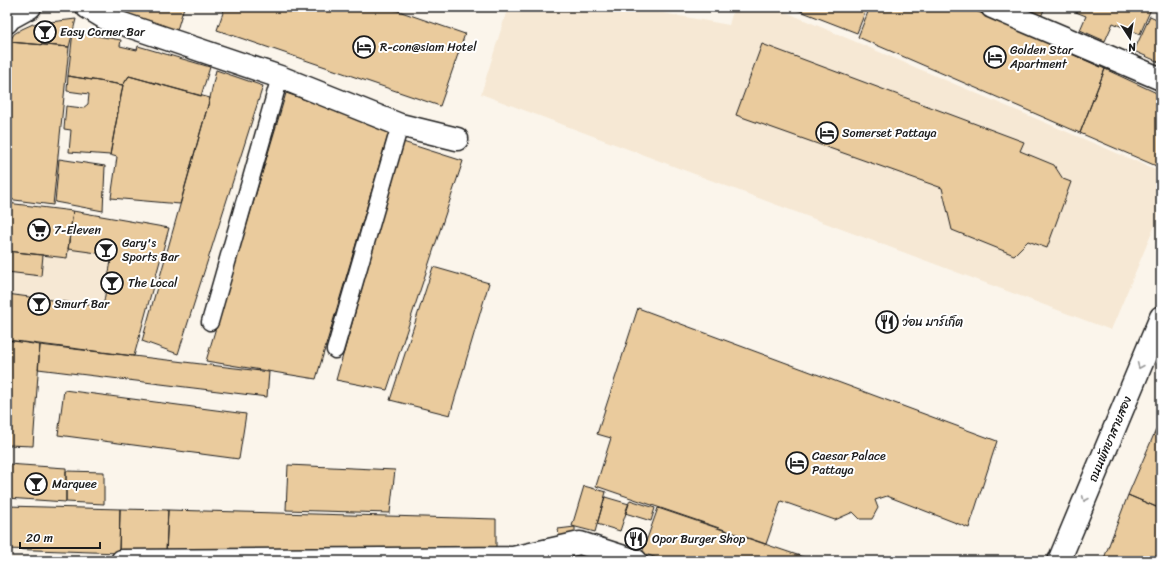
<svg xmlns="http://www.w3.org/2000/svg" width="1168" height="568" font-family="Sriracha,'Playpen Sans Thai',sans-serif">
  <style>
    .built { fill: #f6e8d4 }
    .building { fill: #eacb9d; stroke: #1c1c1c }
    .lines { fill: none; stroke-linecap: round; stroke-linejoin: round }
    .lane-casing { stroke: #1c1c1c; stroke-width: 19 }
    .street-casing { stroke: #1c1c1c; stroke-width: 25 }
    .secondary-casing { stroke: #1c1c1c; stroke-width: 25 }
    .lane { stroke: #fff; stroke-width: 16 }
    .street { stroke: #fff; stroke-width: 22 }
    .secondary { stroke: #fff; stroke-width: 22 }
    .oneway { stroke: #999 }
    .labels { text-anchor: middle; stroke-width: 4; stroke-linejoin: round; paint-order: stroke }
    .poi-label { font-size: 12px; fill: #1c1c1c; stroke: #fff; text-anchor: start }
    .street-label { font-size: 12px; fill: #1c1c1c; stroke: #fff }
  </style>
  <rect width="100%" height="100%" fill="#fbf5eb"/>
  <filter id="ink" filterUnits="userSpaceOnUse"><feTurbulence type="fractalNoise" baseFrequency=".025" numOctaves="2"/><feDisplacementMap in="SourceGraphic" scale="8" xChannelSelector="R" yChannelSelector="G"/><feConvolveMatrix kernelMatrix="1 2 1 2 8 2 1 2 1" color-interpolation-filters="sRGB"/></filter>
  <g filter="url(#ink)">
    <path class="built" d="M508 7H630L729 25 734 7H774L1161 172V211L1111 330 481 94Z
      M73 211 169 228 134 356 7 340V251L67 258Z"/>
    <path class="building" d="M109 7H184L177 30 114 12Z
      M225 7H387L465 34 440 106 217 30Z
      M790 7H867L857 33Z
      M870 7H967L1105 69 1080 133 858 37Z
      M1015 7H1045L1041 17Z
      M1063 7H1145L1151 9 1140 34 1113 23 1105 41 1080 30 1086 16Z
      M1150 16 1161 21V63L1134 51Z
      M76 19 69 47 9 42 14 34 22 29 33 24Z
      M73 32 121 40 120 46 137 50 138 46 210 67 201 96 129 76 123 85 68 76Z
      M9 42 69 47 53 205 7 199V66Z
      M762 44 1024 142 1020 151 1054 165 1063 179 1071 182 1047 248 1028 241 1014 255 952 230 942 188 736 115Z
      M1105 69 1161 95V168L1080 133Z
      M216 70 263 86 178 354 142 341 210 98Z
      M68 76 123 85 110 155 69 152 71 130 64 129 66 106 83 108 88 104 89 94 67 91Z
      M129 76 210 98 180 204 111 198 117 157 110 155 123 85Z
      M286 93 390 129 316 379 206 361Z
      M403 142 463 161 387 390 336 380Z
      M59 159 105 166 103 211 55 202Z
      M7 203 73 211 67 258 7 251Z
      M73 211 169 228 134 356 7 340V294L103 307 112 255 68 249Z
      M7 251 43 255 41 276 7 272Z
      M433 267 489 283 450 415 390 400Z
      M638 308 997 441 969 528 887 496 875 500 878 508 872 519H860L853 512 835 520 781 501 766 544 596 486 611 438 597 434Z
      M7 340 40 345 33 446 7 445Z
      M40 345 269 372 267 397 38 369Z
      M64 390 246 414 239 459 58 435Z
      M1161 418V509L1128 495Z
      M7 464 66 468V502L7 498Z
      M288 465 395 470 390 513 286 510Z
      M66 471 104 472V504L66 502Z
      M584 486 606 492 595 532 572 526Z
      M1128 495 1161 509V561H1103Z
      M605 497 629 504 620 531 597 524Z
      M630 500 655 508 651 521 625 513Z
      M7 506 120 509 119 553 7 549Z
      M658 508 815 561H666L642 553Z
      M120 509 168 510 166 553H119Z
      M168 510 496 519V550L166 553Z
      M575 527V536L559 537 558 529Z"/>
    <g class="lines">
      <g class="lane-casing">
        <path id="lane" d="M210 322 280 77
          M335 350 400 125"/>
      </g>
      <g class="street-casing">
        <path id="street" d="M87 7 105 18 280 77 400 125 457 139
          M992 7 1161 79
          M122 561 513 558 580 543 636 561"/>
      </g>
      <g class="secondary-casing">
        <path id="secondary" d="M7 22 10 18 30 7
          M1059 561 1161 317"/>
      </g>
      <use href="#lane" class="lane"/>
      <use href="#street" class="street"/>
      <use href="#secondary" class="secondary"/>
    </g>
    <defs><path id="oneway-chevron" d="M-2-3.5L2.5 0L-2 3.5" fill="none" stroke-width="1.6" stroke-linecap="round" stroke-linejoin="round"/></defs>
    <g class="oneway">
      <use href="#oneway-chevron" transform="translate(1140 366) rotate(113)"/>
      <use href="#oneway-chevron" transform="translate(1085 499) rotate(113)"/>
    </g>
  </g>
  <defs>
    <g id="bar-ring" transform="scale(1.15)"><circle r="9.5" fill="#fff" stroke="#1c1c1c" stroke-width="1.5"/><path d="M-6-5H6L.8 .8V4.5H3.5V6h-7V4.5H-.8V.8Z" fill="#1c1c1c"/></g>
    <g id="hotel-ring" transform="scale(1.15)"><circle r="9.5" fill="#fff" stroke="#1c1c1c" stroke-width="1.5"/><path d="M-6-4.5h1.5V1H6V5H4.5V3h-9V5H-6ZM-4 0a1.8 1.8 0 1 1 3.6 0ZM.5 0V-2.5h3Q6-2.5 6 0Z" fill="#1c1c1c"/></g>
    <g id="supermarket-ring" transform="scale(1.15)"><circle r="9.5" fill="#fff" stroke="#1c1c1c" stroke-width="1.5"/><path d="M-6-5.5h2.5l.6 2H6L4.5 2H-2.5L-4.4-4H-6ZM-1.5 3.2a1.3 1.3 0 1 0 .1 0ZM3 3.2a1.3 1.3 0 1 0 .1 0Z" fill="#1c1c1c"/></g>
    <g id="restaurant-ring" transform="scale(1.15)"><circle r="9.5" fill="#fff" stroke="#1c1c1c" stroke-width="1.5"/><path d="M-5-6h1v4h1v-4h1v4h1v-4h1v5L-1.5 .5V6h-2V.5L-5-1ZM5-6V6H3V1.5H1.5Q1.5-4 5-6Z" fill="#1c1c1c"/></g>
  </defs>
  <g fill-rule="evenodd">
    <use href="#bar-ring" x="45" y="32"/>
    <use href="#hotel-ring" x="364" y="47"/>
    <use href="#hotel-ring" x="995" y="57"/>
    <use href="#hotel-ring" x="827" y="133"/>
    <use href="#supermarket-ring" x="39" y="230"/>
    <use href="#bar-ring" x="106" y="250"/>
    <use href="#bar-ring" x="112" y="283"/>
    <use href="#bar-ring" x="39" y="304"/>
    <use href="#restaurant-ring" x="887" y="322"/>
    <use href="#hotel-ring" x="797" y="463"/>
    <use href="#bar-ring" x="36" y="484"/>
    <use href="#restaurant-ring" x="636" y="539"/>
  </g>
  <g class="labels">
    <g class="poi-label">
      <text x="60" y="36">Easy Corner Bar</text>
      <text x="380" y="51">R-con@siam Hotel</text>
      <text x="1010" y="54">Golden Star<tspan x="1010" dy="14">Apartment</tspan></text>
      <text x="842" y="137">Somerset Pattaya</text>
      <text x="54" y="234">7-Eleven</text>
      <text x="122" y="247">Gary's<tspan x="122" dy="14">Sports Bar</tspan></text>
      <text x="128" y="287">The Local</text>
      <text x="54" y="308">Smurf Bar</text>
      <text x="902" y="326">ว่อน มาร์เก็ต</text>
      <text x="812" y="460">Caesar Palace<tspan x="812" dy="14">Pattaya</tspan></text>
      <text x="52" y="488">Marquee</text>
      <text x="652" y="543">Opor Burger Shop</text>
    </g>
    <g class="street-label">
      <text transform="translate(1110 439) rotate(-67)" y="4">ถนนพัทยาสายสอง</text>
    </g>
  </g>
  <rect width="1168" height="568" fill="none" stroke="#fff" stroke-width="24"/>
  <rect x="12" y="12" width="1144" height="544" fill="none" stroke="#1c1c1c" stroke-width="1.5" filter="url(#ink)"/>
  <g transform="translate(1130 38) rotate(168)" stroke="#ffffff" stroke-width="3" paint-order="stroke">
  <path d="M0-3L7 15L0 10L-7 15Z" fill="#1c1c1c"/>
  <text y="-6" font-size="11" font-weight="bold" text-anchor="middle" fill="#1c1c1c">N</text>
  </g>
  <path d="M20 542v6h80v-6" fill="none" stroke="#1c1c1c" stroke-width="2"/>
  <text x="26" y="542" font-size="12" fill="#1c1c1c" stroke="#ffffff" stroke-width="3" paint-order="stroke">20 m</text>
</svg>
